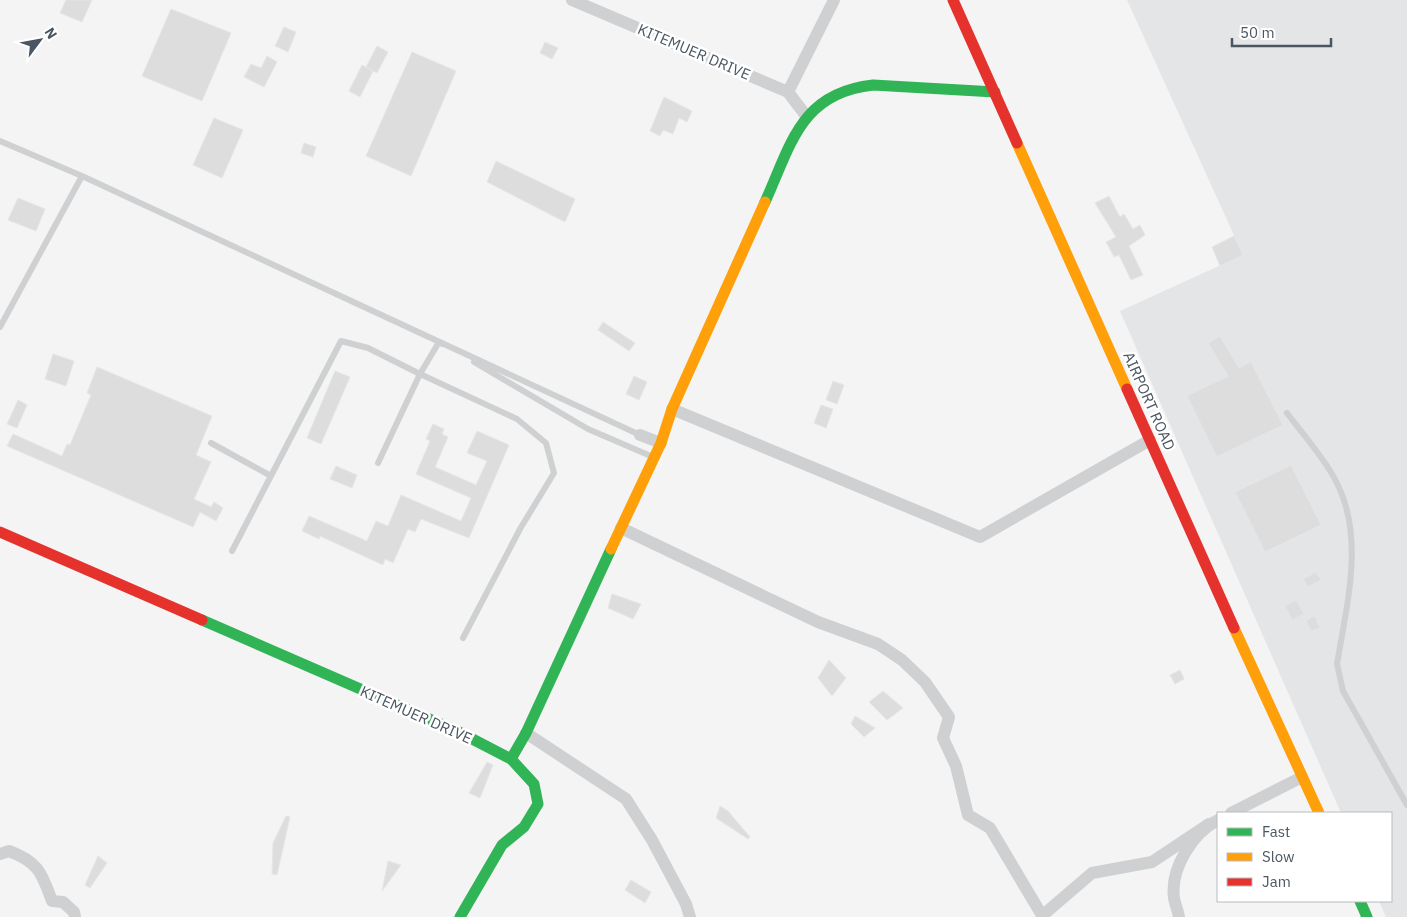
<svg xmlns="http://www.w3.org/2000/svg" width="1407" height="917" font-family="'IBM Plex Sans',sans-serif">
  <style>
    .airport { fill: #e4e5e7 }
    .building { fill: #ddddde; stroke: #e5e6e7 }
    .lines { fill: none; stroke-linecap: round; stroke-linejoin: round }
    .lane { stroke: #ced0d2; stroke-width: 6 }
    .street { stroke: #ced0d2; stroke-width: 12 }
    .fast { stroke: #30b455; stroke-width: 11 }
    .slow { stroke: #ff9f0a; stroke-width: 11 }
    .jam { stroke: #e5322d; stroke-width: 11 }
    .labels { text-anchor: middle; stroke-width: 5; stroke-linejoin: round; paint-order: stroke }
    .street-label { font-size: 15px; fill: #4a5661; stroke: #fff }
  </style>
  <rect width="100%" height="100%" fill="#f4f4f4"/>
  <path class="airport" d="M1127 0H1407V917H1386L1379 901H1391V813H1341L1120 311 1243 255Z"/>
  <path class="building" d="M66 0H92L82 22 60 13Z
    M171 9 231 33 202 101 142 76Z
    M284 27 296 32 288 52 275 46Z
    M545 42 558 48 552 59 540 53Z
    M377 46 388 52 377 73 366 67Z
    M412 52 456 71 411 176 366 156Z
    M267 56 277 62 264 87 244 77 251 64 261 68Z
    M362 65 373 71 360 97 349 91Z
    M664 97 692 111 687 122 679 118 673 134 663 130 660 136 650 131Z
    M214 118 243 130 222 178 193 165Z
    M304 143 316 147 313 157 301 153Z
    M496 161 575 199 565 222 487 182Z
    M1109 196 1120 217 1124 214 1133 229 1140 225 1145 235 1129 246 1143 275 1131 280 1119 255 1114 257 1106 242 1116 237 1095 203Z
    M18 198 45 209 36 231 8 220Z
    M1234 236 1243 255 1220 266 1212 247Z
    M603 322 635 343 629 351 598 330Z
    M1220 336 1239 368 1251 362 1283 425 1217 457 1187 396 1228 376 1208 343Z
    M53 354 74 361 66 386 45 379Z
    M97 367 212 416 196 455 211 462 194 499 211 507 214 502 223 508 216 521 200 512 193 527 7 446 13 434 62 456 67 444 70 445 91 395 87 393Z
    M335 371 350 377 321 444 307 438Z
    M634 376 647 382 639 400 626 394Z
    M833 381 844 385 837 404 826 400Z
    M18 400 27 405 17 428 7 424Z
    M821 405 833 409 826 428 814 423Z
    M433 424 444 429 442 434 448 437 435 467 476 485 487 461 467 453 477 431 509 445 469 538 421 519 415 532 408 529 393 563 385 559 383 565 320 536 319 539 302 531 309 516 367 541 376 521 388 526 401 495 461 521 471 498 416 474 430 441 426 439Z
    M1291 465 1321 525 1265 552 1235 492Z
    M336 466 357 475 352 488 330 479Z
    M1316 572 1321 580 1308 587 1303 579Z
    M612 594 641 604 633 619 608 608Z
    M1296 600 1304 614 1292 620 1285 606Z
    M1315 616 1320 628 1311 631 1306 620Z
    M829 660 846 678 832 696 818 678Z
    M1180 670 1184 679 1175 684 1170 675Z
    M883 691 903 708 887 720 869 702Z
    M855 716 875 728 864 737 851 724Z
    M487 762 493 765 480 798 469 793Z
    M720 806 728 811 750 837 748 839 716 818Z
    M286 816 290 817 277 875 272 874 273 843Z
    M98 856 107 863 90 888 85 885Z
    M388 861 401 865 382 891Z
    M631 880 651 892 645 903 625 890Z"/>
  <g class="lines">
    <path class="lane" d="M0 141 82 176 640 435
      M0 327 82 176
      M442 344 439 342 420 374 517 419 546 443 554 473 520 529 463 638
      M474 362 588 429 653 457
      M1287 413C1302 433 1319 452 1332 474 1367 532 1347 602 1337 664L1343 691 1407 805
      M211 443 271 476
      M232 551 341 341 368 348 420 374 378 463"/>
    <path class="street" d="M572 0 788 92 807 117
      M788 92 834 0
      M672 409 980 537 1150 440
      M640 435 661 443
      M621 528 818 622 878 644 902 660 925 682 949 717 943 738 956 766 968 815 990 828 1043 917
      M526 733 626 799 652 840 686 904 690 917
      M1231 813 1302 777
      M0 854 9 851C39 862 42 874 52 901L63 902 74 912 75 917
      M1043 915 1092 873 1152 862 1209 824
      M1179 917C1178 911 1175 904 1174 898 1170 868 1193 833 1218 820"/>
    <path class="fast" d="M765 202C791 145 800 93 873 85L995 92
      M202 620 457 731 511 759 534 784 538 804 524 827 502 845 460 917
      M511 759 526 733 611 549
      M1360 901 1367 917"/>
    <path class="slow" d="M1017 143 1127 389
      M611 549 661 443 672 409 765 202
      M1234 628 1319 813"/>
    <path class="jam" d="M953 0 1017 143
      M1127 389 1234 628
      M0 532 202 620"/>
  </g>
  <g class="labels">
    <g class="street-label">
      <text transform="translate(694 52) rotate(23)" y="5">KITEMUER DRIVE</text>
      <text transform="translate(1149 401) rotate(66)" y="5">AIRPORT ROAD</text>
      <text transform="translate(416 715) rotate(24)" y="5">KITEMUER DRIVE</text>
    </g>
  </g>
  <rect x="1217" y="812" width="175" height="90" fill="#ffffff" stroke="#b7bbc0"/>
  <rect x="1227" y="828" width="25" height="8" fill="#30b455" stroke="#b7bbc0"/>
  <text x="1262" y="837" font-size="15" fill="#4a5661">Fast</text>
  <rect x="1227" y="853" width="25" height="8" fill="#ff9f0a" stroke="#b7bbc0"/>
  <text x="1262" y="862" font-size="15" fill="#4a5661">Slow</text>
  <rect x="1227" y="878" width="25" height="8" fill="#e5322d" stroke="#b7bbc0"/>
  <text x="1262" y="887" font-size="15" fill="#4a5661">Jam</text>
  <g transform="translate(40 40) rotate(58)" stroke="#ffffff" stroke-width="4" paint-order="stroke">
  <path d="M0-4L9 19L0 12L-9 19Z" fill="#4a5661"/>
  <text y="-8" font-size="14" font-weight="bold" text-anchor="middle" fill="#4a5661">N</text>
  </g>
  <path d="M1232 38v8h99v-8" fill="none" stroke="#4a5661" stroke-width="2.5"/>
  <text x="1240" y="38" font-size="15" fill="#4a5661" stroke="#ffffff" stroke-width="4" paint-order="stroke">50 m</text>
</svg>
